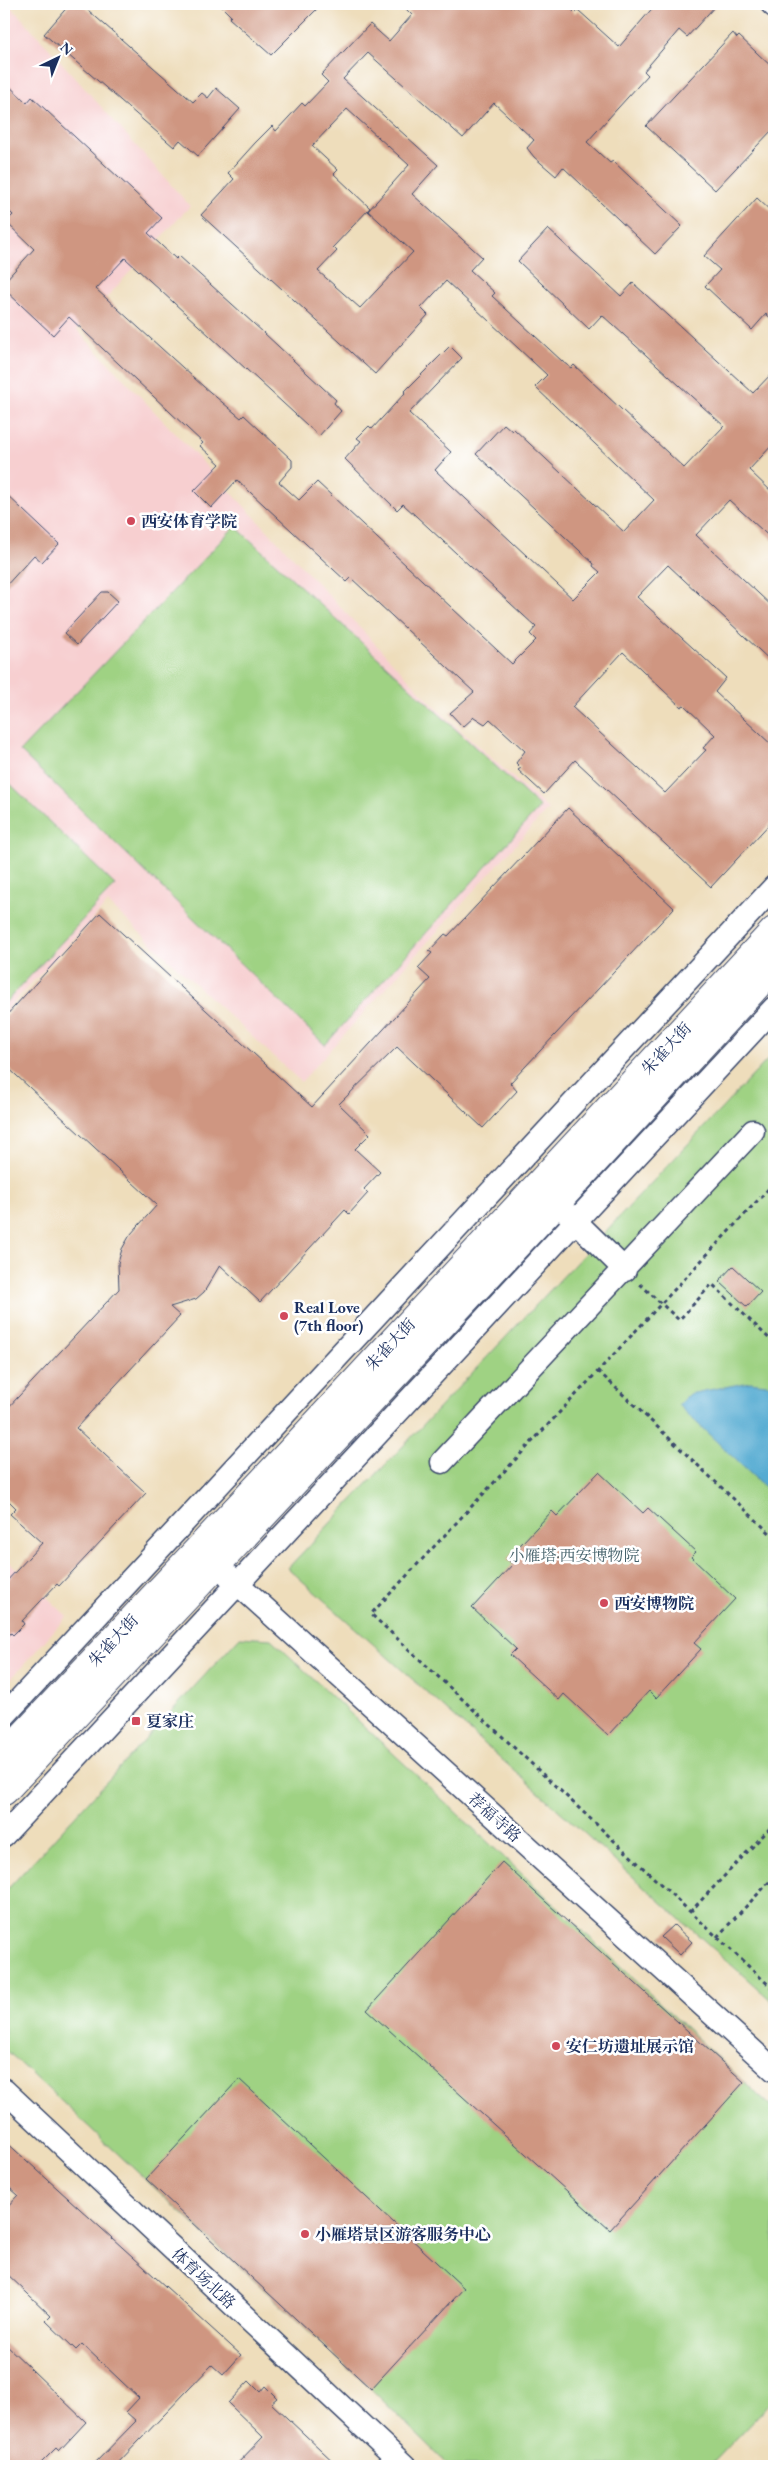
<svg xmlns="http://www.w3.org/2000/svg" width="778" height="2470" font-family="'EB Garamond','Noto Serif SC',serif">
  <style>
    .built { fill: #f7cfd0 }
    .green { fill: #9fd283; stroke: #5d8070 }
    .water { fill: #55abd2; stroke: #386d98 }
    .building { fill: #cf9681; fill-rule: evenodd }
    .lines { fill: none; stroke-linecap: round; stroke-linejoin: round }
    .minor-casing { stroke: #3b496c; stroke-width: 25 }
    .major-casing { stroke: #3b496c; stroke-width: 30 }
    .path { stroke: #3b496c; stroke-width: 3; stroke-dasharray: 4 4; stroke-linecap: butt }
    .minor { stroke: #fff; stroke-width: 22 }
    .major { stroke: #fff; stroke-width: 28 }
    .poi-dot { fill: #d1495b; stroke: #fff; stroke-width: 2 }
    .labels { text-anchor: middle; stroke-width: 5; stroke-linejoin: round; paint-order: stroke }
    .poi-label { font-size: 16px; font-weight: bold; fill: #1b2f5e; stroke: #fff; text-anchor: start }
    .street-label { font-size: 16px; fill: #1b2f5e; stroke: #fff }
    .park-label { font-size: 16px; fill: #436069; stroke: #fff }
  </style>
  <rect width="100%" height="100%" fill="#fff"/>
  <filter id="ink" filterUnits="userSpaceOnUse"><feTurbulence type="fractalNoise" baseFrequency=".02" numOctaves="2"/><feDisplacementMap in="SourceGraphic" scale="10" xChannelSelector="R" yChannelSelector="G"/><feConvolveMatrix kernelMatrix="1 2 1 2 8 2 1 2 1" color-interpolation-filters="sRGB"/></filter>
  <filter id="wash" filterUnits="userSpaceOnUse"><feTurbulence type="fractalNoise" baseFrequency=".0096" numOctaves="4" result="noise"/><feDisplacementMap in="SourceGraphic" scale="20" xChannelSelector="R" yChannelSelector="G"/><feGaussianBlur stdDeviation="1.12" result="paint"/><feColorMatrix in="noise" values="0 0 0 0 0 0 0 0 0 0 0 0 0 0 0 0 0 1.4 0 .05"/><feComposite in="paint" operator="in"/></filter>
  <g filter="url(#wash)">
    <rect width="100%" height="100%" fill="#edb"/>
    <path class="built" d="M4 4H8L28 25 190 206 77 330 439 711 548 809 301 1082 108 903 4 1012Z
      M4 1557 67 1616 4 1687Z"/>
    <path class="green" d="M235 526 540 807 325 1045 20 751Z
      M4 778 115 885 4 1004Z
      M774 1053V2003L288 1568Z
      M240 1637 271 1639 774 2110V2399L710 2466H449L371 2389 4 2048V1893Z"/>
    <path class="water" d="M750 1382 774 1385V1496L678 1405 689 1394Z"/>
    <g id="blocks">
      <path class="building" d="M70 4H81L193 102 202 93 208 98 216 88 240 109 198 156 180 140 174 147 44 34Z
        M219 4H322L271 55 229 18 231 16Z
        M401 4H566L575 13 578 10 619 47 656 4H717L687 37 679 30 644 71 648 75 587 142 610 163 613 161 682 226 655 254 563 167 556 176 534 157 527 148 534 140 494 103 463 138 368 53 343 79 438 165 412 194 482 257 470 270 495 293 492 296 563 362 571 368 574 365 684 468 724 426 602 315 589 329 518 261 548 229 621 296 633 283 753 393 774 371V443L749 470 774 494V541L729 500 696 535 774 608V664L668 565 637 597 726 678 715 692 774 747V819L711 887 575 760 544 794 518 770 521 768 516 763 525 751 490 719 485 724 474 717 463 727 450 713 474 692 351 578 347 582 237 480 211 508 194 491 220 464 200 446 203 443 69 317 53 335 4 289V282L34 249 6 222 13 215 4 206V81L27 103 32 97 162 218 148 233 176 259 179 256 264 333 336 400 334 403 341 411 319 436 125 258 96 289 204 387 241 418 244 415 292 460V467L279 482 299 500 317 482 512 664 536 640 530 634 536 627 403 504 397 510 345 459 361 441 357 438 369 426 372 429 405 393 404 392 450 346 462 358 409 413 451 452 435 470 573 599 600 572 593 566 594 564 476 454 504 424 512 431 514 429 624 532 654 500 535 387 547 375 446 281 421 308 428 315 375 374 201 215 234 179 228 173 255 143 272 126 276 131 302 103 305 106 328 82 321 75 370 24 389 41 412 15ZM347 109 409 165 368 211 413 252 360 308 318 271 337 251 333 247 370 208 334 174 338 170 312 146ZM623 652 681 707 684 705 715 735 703 748 706 750 665 793 572 707Z
        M733 33 737 38 739 36 774 69V128L715 190 646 126Z
        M757 198 774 214V321L766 314 752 330 705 286 720 270 704 256Z
        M4 492 59 544 42 562 34 555 4 588Z
        M102 592H108L118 601 77 645 64 633Z
        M568 808 674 908 510 1083 517 1091 483 1128 397 1047 339 1104 370 1134 355 1149 380 1172 364 1189 368 1193 349 1214 345 1210 260 1302 220 1265 204 1292 196 1299 170 1307 180 1316 76 1428 146 1493 59 1586 57 1584 22 1621 24 1624 13 1635 11 1633 4 1641V1584L42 1543 10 1514 16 1508 4 1496V1412L119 1289 118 1263 122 1249 130 1235 157 1205 4 1064V1018L100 913 312 1107 430 979 418 968 432 953 429 951 445 934 448 936Z
        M733 1266 761 1292 747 1307 719 1281Z
        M599 1472 643 1513 648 1508 696 1552 691 1557 735 1599 694 1643 701 1649 656 1698 649 1691 608 1735 564 1694 559 1700 510 1655 516 1649 472 1608 513 1564 507 1559 552 1511 557 1516Z
        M502 1862 744 2082 610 2230 367 2010Z
        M674 1925 692 1942 680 1955 661 1937Z
        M239 2079 464 2288 371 2389 146 2179Z
        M4 2140 241 2355 223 2375 212 2365 115 2466H92L136 2421 126 2412 139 2398 82 2344 76 2350 46 2321 51 2316 4 2271V2210L18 2195 4 2183Z
        M4 2343 86 2422 59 2451 56 2448 38 2466H4Z
        M249 2381 260 2392 265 2386 277 2398 271 2403 338 2466H235L263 2437 228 2403Z"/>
    </g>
  </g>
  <g filter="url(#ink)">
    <use href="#blocks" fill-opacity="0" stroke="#3b496c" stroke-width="1"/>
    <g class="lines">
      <g class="minor-casing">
        <path id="minor" d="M772 4 774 6
          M566 1212 625 1270
          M442 1462 753 1131
          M228 1575 774 2070
          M4 1716 774 887
          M4 1835 774 1008
          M4 2090 405 2466"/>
      </g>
      <g class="major-casing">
        <path id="major" d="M4 1756 291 1451 774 931
          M4 1791 556 1203 774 967"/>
      </g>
      <path class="path" d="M774 1183 371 1614 774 1990
        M640 1284 679 1320 712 1284 774 1343
        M598 1371 774 1537
        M690 1912 774 1824
        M717 1937 774 1877"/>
      <use href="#minor" class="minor"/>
      <use href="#major" class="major"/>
    </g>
  </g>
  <g class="poi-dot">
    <circle cx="131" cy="521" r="5"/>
    <circle cx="284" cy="1316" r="5"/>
    <circle cx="604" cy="1603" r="5"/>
    <rect x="131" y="1716" width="10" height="10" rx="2.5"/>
    <circle cx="556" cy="2046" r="5"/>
    <circle cx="305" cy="2234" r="5"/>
  </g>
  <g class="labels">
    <g class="poi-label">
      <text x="141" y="527">西安体育学院</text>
      <text x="294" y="1313">Real Love<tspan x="294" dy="18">(7th floor)</tspan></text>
      <text x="614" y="1609">西安博物院</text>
      <text x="146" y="1727">夏家庄</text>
      <text x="566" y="2052">安仁坊遗址展示馆</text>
      <text x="315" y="2240">小雁塔景区游客服务中心</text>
    </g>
    <g class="street-label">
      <text transform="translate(666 1048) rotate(-47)" y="6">朱雀大街</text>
      <text transform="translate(390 1344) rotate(-47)" y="6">朱雀大街</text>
      <text transform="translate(113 1640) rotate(-47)" y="6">朱雀大街</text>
      <text transform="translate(495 1817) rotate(42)" y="6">荐福寺路</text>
      <text transform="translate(204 2278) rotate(43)" y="6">体育场北路</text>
    </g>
    <g class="park-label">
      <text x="574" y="1561">小雁塔·西安博物院</text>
    </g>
  </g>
  <rect width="778" height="2470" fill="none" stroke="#fff" stroke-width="20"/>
  <g transform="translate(58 58) rotate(43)" stroke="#ffffff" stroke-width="4" paint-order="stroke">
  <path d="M0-4L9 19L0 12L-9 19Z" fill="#1b2f5e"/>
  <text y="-8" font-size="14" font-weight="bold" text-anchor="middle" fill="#1b2f5e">N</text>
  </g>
</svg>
